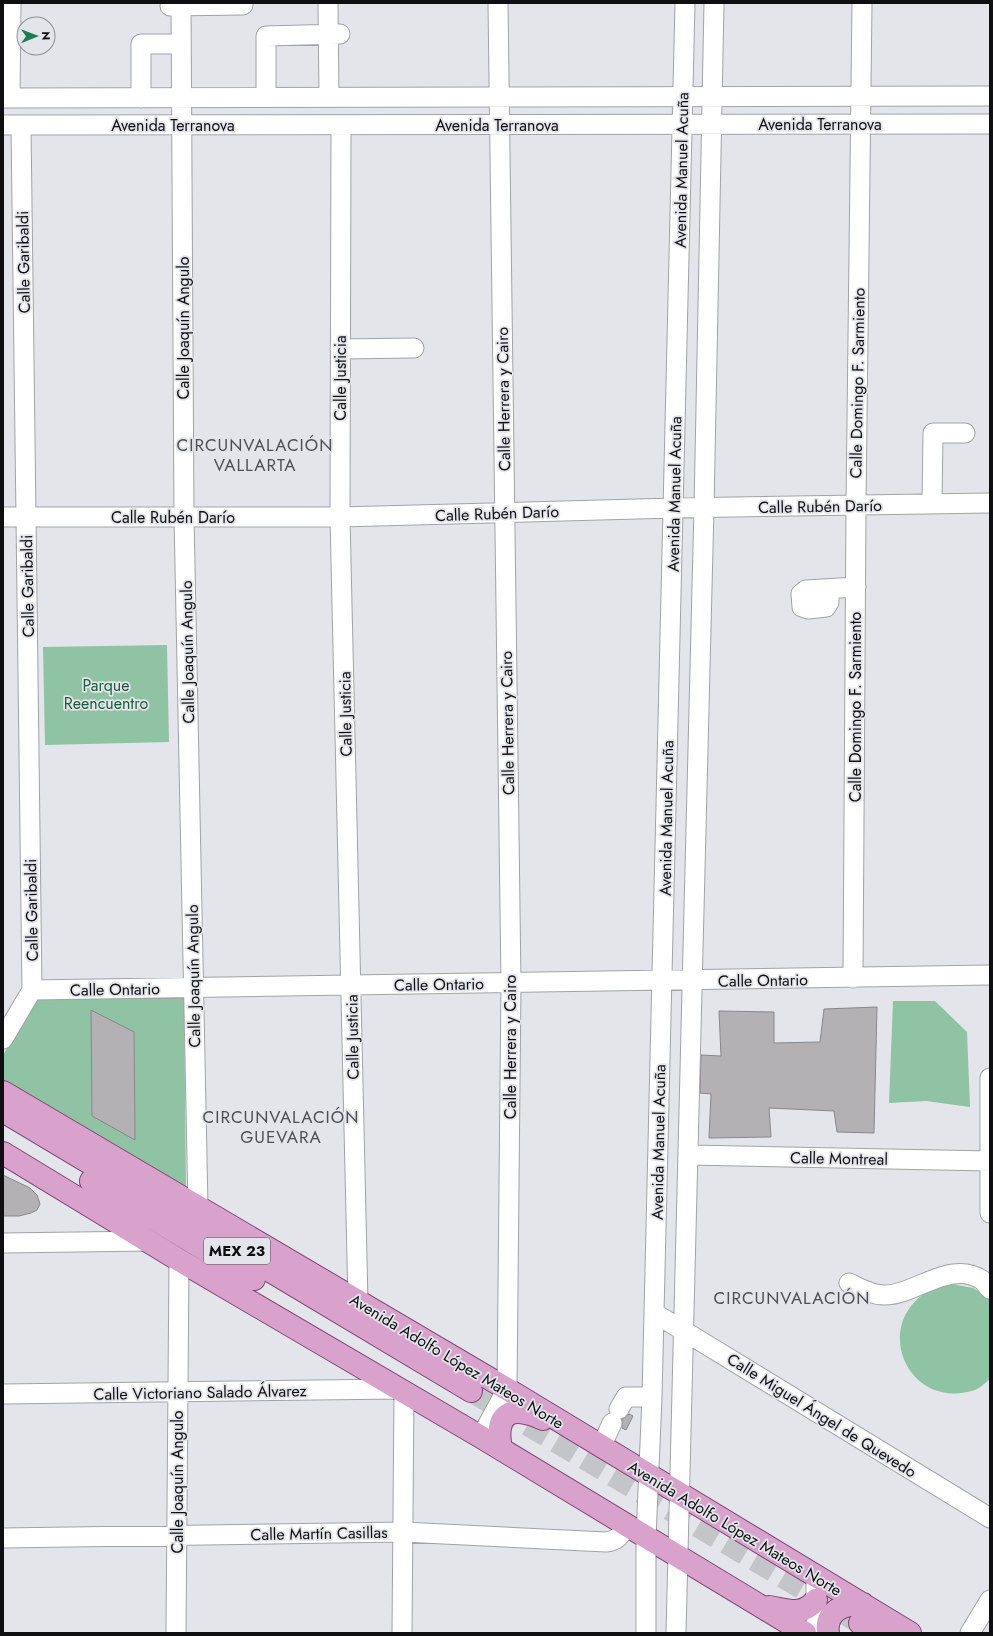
<svg xmlns="http://www.w3.org/2000/svg" width="993" height="1636" font-family="Jost,sans-serif">
  <style>
    .green { fill: #8fc3a3 }
    .building { fill: #b4b1b5; stroke: #8a878c }
    .lines { fill: none; stroke-linecap: round; stroke-linejoin: round }
    .major-tunnel { stroke: #c3c5c9; stroke-width: 22; stroke-dasharray: 22 11; stroke-linecap: butt }
    .minor-casing { stroke: #a1a3a7; stroke-width: 21 }
    .major-casing { stroke: #814675; stroke-width: 24 }
    .minor { stroke: #fff; stroke-width: 19 }
    .major { stroke: #d8a2cd; stroke-width: 22 }
    .labels { text-anchor: middle; stroke-width: 3.5; stroke-linejoin: round; paint-order: stroke }
    .shield { fill: #e3e5ea; stroke: #4f4f52; stroke-width: 1 }
    .shield-label { font-size: 15px; font-weight: bold; fill: #0f0f11 }
    .street-label { font-size: 16px; fill: #0f0f11; stroke: #e3e5ea }
    .park-label { font-size: 16px; fill: #195c3b; stroke: #e3e5ea }
    .neighbourhood-label { font-size: 17px; letter-spacing: 1px; fill: #4d4f53; stroke: #e3e5ea }
  </style>
  <rect width="100%" height="100%" fill="#e3e5ea"/>
  <path class="green" d="M167 645 169 742 45 745 43 647Z
    M184 997 186 1191 3 1083V1055L36 999Z
    M893 1001H935L967 1032 970 1107 926 1101 889 1103Z
    M952 1284 973 1288 990 1299V1379C985 1383 980 1388 975 1390 907 1412 869 1322 932 1289 937 1286 946 1286 952 1284Z"/>
  <path class="building" d="M877 1007 874 1133 837 1132 834 1111 769 1108 771 1137 709 1138 711 1094 700 1093 701 1055 721 1056 719 1011 774 1012V1043L820 1042 824 1009Z
    M91 1010 134 1032 135 1140 92 1116Z
    M3 1175 30 1188 37 1195 40 1204 37 1210 31 1213 19 1216H3Z
    M629 1414 633 1416 626 1430 622 1428V1419Z"/>
  <g class="lines">
    <path class="major-tunnel" d="M471 1391 860 1623"/>
    <g class="minor-casing">
      <path id="minor" d="M181 3 184 517 198 1207
        M328 3 329 97
        M170 6 243 5
        M266 97V36L340 34
        M3 98 990 96
        M10 98 11 3
        M141 98V44H181
        M3 125 990 124
        M341 125 340 517 358 1302
        M340 349 414 348
        M932 504 933 433H965
        M3 517H340L674 508 990 503
        M829 589V602L826 607 808 609 802 607 801 594 806 590 856 587
        M853 978 856 505 862 3
        M32 990 990 975
        M3 1039 32 990 21 125
        M990 1078V1213
        M689 1155 990 1161
        M3 1243 150 1241
        M849 1283C860 1288 871 1295 884 1295 916 1295 950 1259 982 1280 985 1282 987 1287 990 1289
        M654 1313 684 1331 990 1518
        M3 1394 398 1389
        M619 1409 626 1397H652
        M481 1437 507 1389 511 983 498 3
        M601 1447 612 1423
        M3 1538 403 1532 606 1542C617 1541 621 1535 627 1526
        M816 1576V1633
        M176 1633 179 1260
        M402 1633 404 1393
        M646 1633V1538L652 1397 685 3
        M676 1633 704 508 714 3
        M970 1633 990 1600"/>
    </g>
    <g class="major-casing">
      <path id="major" d="M3 1092 507 1389 910 1633
        M3 1111 471 1391
        M3 1153 179 1260 481 1437 805 1633
        M91 1181 254 1279
        M501 1449C494 1413 511 1404 543 1419
        M769 1607C789 1610 801 1617 816 1600
        M860 1623 876 1633
        M828 1633C825 1611 844 1603 863 1604"/>
    </g>
    <use href="#minor" class="minor"/>
    <use href="#major" class="major"/>
  </g>
  <g class="labels">
    <rect class="shield" x="204" y="1238" width="66" height="26" rx="3"/>
    <g class="shield-label">
      <text x="237" y="1256">MEX 23</text>
    </g>
    <g class="street-label">
      <text x="820" y="130">Avenida Terranova</text>
      <text x="173" y="131">Avenida Terranova</text>
      <text x="497" y="131">Avenida Terranova</text>
      <text transform="translate(681 170) rotate(-89)" y="6">Avenida Manuel Acuña</text>
      <text transform="translate(23 262) rotate(-91)" y="6">Calle Garibaldi</text>
      <text transform="translate(183 328) rotate(-90)" y="6">Calle Joaquín Angulo</text>
      <text transform="translate(340 378) rotate(-90)" y="6">Calle Justicia</text>
      <text transform="translate(857 383) rotate(-89)" y="6">Calle Domingo F. Sarmiento</text>
      <text transform="translate(503 399) rotate(-91)" y="6">Calle Herrera y Cairo</text>
      <text transform="translate(674 494) rotate(-89)" y="6">Avenida Manuel Acuña</text>
      <text transform="translate(820 506) rotate(-1)" y="6">Calle Rubén Darío</text>
      <text transform="translate(497 513) rotate(-2)" y="6">Calle Rubén Darío</text>
      <text x="173" y="523">Calle Rubén Darío</text>
      <text transform="translate(27 586) rotate(-91)" y="6">Calle Garibaldi</text>
      <text transform="translate(187 652) rotate(-91)" y="6">Calle Joaquín Angulo</text>
      <text transform="translate(855 707) rotate(-90)" y="6">Calle Domingo F. Sarmiento</text>
      <text transform="translate(345 714) rotate(-91)" y="6">Calle Justicia</text>
      <text transform="translate(507 723) rotate(-91)" y="6">Calle Herrera y Cairo</text>
      <text transform="translate(666 818) rotate(-89)" y="6">Avenida Manuel Acuña</text>
      <text transform="translate(31 910) rotate(-91)" y="6">Calle Garibaldi</text>
      <text transform="translate(193 976) rotate(-91)" y="6">Calle Joaquín Angulo</text>
      <text transform="translate(763 980) rotate(-1)" y="6">Calle Ontario</text>
      <text transform="translate(439 984) rotate(-1)" y="6">Calle Ontario</text>
      <text transform="translate(115 989) rotate(-1)" y="6">Calle Ontario</text>
      <text transform="translate(352 1037) rotate(-91)" y="6">Calle Justicia</text>
      <text transform="translate(510 1047) rotate(-90)" y="6">Calle Herrera y Cairo</text>
      <text transform="translate(658 1142) rotate(-89)" y="6">Avenida Manuel Acuña</text>
      <text transform="translate(839 1158) rotate(1)" y="6">Calle Montreal</text>
      <text transform="translate(457 1361) rotate(31)" y="6">Avenida Adolfo López Mateos Norte</text>
      <text transform="translate(200 1392) rotate(-1)" y="6">Calle Victoriano Salado Álvarez</text>
      <text transform="translate(822 1415) rotate(32)" y="6">Calle Miguel Ángel de Quevedo</text>
      <text transform="translate(177 1482) rotate(-90)" y="6">Calle Joaquín Angulo</text>
      <text transform="translate(735 1528) rotate(31)" y="6">Avenida Adolfo López Mateos Norte</text>
      <text transform="translate(319 1533) rotate(-1)" y="6">Calle Martín Casillas</text>
    </g>
    <g class="park-label">
      <text x="106" y="691">Parque<tspan x="106" dy="18">Reencuentro</tspan></text>
    </g>
    <g class="neighbourhood-label">
      <text x="255" y="451">CIRCUNVALACIÓN<tspan x="255" dy="20">VALLARTA</tspan></text>
      <text x="281" y="1123">CIRCUNVALACIÓN<tspan x="281" dy="20">GUEVARA</tspan></text>
      <text x="792" y="1304">CIRCUNVALACIÓN</text>
    </g>
  </g>
  <rect width="993" height="1636" fill="none" stroke="#0f0f11" stroke-width="8"/>
  <g transform="translate(36 36) rotate(89)"><circle r="19" fill="#e3e5ea" stroke="#8e8f93"/>
  <path d="M0-3L7 15L0 10L-7 15Z" fill="#1d7c53"/>
  <text y="-6" font-size="11" font-weight="bold" text-anchor="middle" fill="#0f0f11">N</text>
  </g>
</svg>
